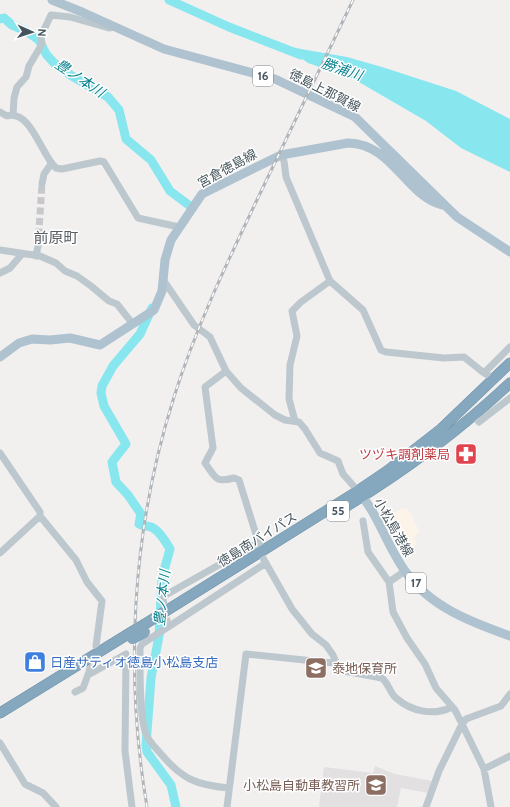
<svg xmlns="http://www.w3.org/2000/svg" width="510" height="807" font-family="Cabin,'Noto Sans JP',sans-serif">
  <style>
    .commercial { fill: #fcf4e8 }
    .education { fill: #e3e0e1 }
    .water { fill: #88e6ef }
    .lines { fill: none; stroke-linecap: round; stroke-linejoin: round }
    .river { stroke: #88e6ef; stroke-width: 9 }
    .minor-tunnel { stroke: #c7c8ca; stroke-width: 7; stroke-dasharray: 7 3.5; stroke-linecap: butt }
    .highway-casing { stroke: #7093ab; stroke-width: 11 }
    .minor { stroke: #bcc8ce; stroke-width: 7 }
    .major { stroke: #aec2cf; stroke-width: 9 }
    .highway { stroke: #85a8bf; stroke-width: 10 }
    .rail-casing { stroke: #b1b5b9; stroke-width: 3 }
    .rail { stroke: #fff; stroke-width: 1.5; stroke-dasharray: 4.5; stroke-linecap: butt }
    .highway-bridge-casing { stroke: #7093ab; stroke-width: 11; stroke-linecap: butt }
    .highway-bridge { stroke: #85a8bf; stroke-width: 10 }
    .labels { text-anchor: middle; stroke-width: 3; stroke-linejoin: round; paint-order: stroke }
    .shield { fill: #fff; stroke: #7e888e; stroke-width: 1 }
    .shield-label { font-size: 12px; font-weight: bold; fill: #46555d }
    .street-label { font-size: 13px; fill: #46555d; stroke: #fff }
    .health-label { font-size: 13px; fill: #be3a42; stroke: #fff; text-anchor: end }
    .shop-label { font-size: 13px; fill: #366cbe; stroke: #fff; text-anchor: start }
    .education-label { font-size: 13px; fill: #785e54; stroke: #fff; text-anchor: start }
    .water-label { font-size: 14px; font-style: italic; fill: #0a838f; stroke: #fff }
    .quarter-label { font-size: 15px; fill: #5b6064; stroke: #fff }
  </style>
  <rect width="100%" height="100%" fill="#f2efef"/>
  <path class="commercial" d="M404 508 408 509 420 532 413 537 418 544 406 554 382 518Z"/>
  <path class="education" d="M375 766 395 774 432 781 428 793 401 788 397 807H319L324 767 373 773Z"/>
  <path class="water" d="M284 46 347 57 382 67 456 91 510 119V172L461 148 426 121 352 78 308 63Z"/>
  <g class="lines">
    <path class="river" d="M169 0 229 27 301 55
      M0 19 4 18 12 25 26 31 39 40 46 54 54 63 72 76 108 97 119 110 126 139 151 160 170 191 190 206
      M152 308 140 334 113 366 102 386 101 393 104 406 126 444 112 462 116 482 128 495 141 514 139 524C143 527 146 525 151 527 159 530 166 542 170 549L162 578 159 636 151 678 146 745 147 752 171 785 176 807"/>
    <path class="minor-tunnel" d="M38 246 42 184
      M164 608 168 624
      M89 671 94 654"/>
    <g class="highway-casing">
      <path id="highway" d="M347 506C406 470 460 430 510 383
        M145 624 350 496 387 471 441 429 510 363
        M0 713 133 631"/>
    </g>
    <path class="minor" d="M0 112 7 116C31 109 41 155 56 168L62 169 100 161 104 162 138 218 179 227
      M13 115 14 98 17 87 26 77 29 66 42 44 41 36 51 15 70 17 109 28 113 27
      M281 155 284 161 286 177 330 281 363 310 381 350 386 352 444 358 464 357 484 373
      M42 184 44 174 51 164
      M0 250 40 256 56 263 65 271 77 276 91 286 109 301 117 304 132 323
      M36 256 38 246
      M0 273 10 268 22 254
      M164 281 194 325 210 337 226 371 241 388 275 415 285 420 299 422 305 429 320 453 338 461 343 474 358 491
      M226 371 205 387 213 448 205 463C216 478 215 483 234 478L239 480 259 544
      M488 375 484 373 510 347
      M474 416 479 422 510 398
      M295 421 289 399 290 365 297 336 292 311 301 302 330 281
      M0 453 40 512V516L0 553
      M40 516 76 560 87 582 102 601 96 646
      M363 521 368 552 389 582 393 612 407 638 425 664 436 688 455 710 462 724 484 769 491 807
      M263 558 292 609 312 634 326 645 333 655 337 665 344 671 382 678C389 684 390 693 396 698 412 712 434 716 452 707
      M389 582 405 571
      M164 605 163 598 164 596 254 545 259 544 261 546
      M88 675 126 654 125 751 132 807
      M75 692 83 688 89 672
      M0 743 25 784 43 793 56 807
      M484 769 510 756
      M229 788C196 785 182 779 161 754 156 748 149 742 146 734 139 716 140 669 140 648L142 644 266 563
      M227 807 246 654 333 663 336 662
      M426 807 439 771 462 724 466 719 501 706 510 694"/>
    <path class="major" d="M52 0 82 12 164 49 275 79 355 117 457 217 510 252
      M0 357 19 343 32 339 50 340 70 338 100 345 148 314 154 310 162 291 165 260 171 240 202 194 281 155 348 143C393 144 405 195 442 205
      M358 491C378 514 387 546 405 571 430 607 471 622 510 636"/>
    <use href="#highway" class="highway"/>
    <g class="rail-casing">
      <path id="rail" d="M147 807C124 671 132 529 174 397 195 330 225 267 255 204 288 136 320 68 353 0"/>
    </g>
    <use href="#rail" class="rail"/>
    <g class="highway-bridge-casing">
      <path id="highway-bridge" d="M133 631 145 624
        M132 639 145 632"/>
    </g>
    <use href="#highway-bridge" class="highway-bridge"/>
  </g>
  <defs>
    <g id="pharmacy-square" transform="scale(1.15)"><rect x="-9" y="-9" width="18" height="18" rx="4" fill="#e0444e" stroke="#fff"/><path d="M-2-6h4v4h4v4h-4v4h-4v-4h-4v-4h4Z" fill="#fff"/></g>
    <g id="shop-square" transform="scale(1.15)"><rect x="-9" y="-9" width="18" height="18" rx="4" fill="#3f7fe0" stroke="#fff"/><path d="M-5-2.5h2.3a2.7 3.5 0 0 1 5.4 0H5L5.5 6h-11ZM-1.5-2.5h3a1.5 2.3 0 0 0-3 0Z" fill="#fff"/></g>
    <g id="school-square" transform="scale(1.15)"><rect x="-9" y="-9" width="18" height="18" rx="4" fill="#8d6e63" stroke="#fff"/><path d="M0-5L7-2L0 1L-7-2ZM-4 1L0 2.5L4 1V4Q0 6-4 4Z" fill="#fff"/></g>
  </defs>
  <g fill-rule="evenodd">
    <use href="#pharmacy-square" x="466" y="454"/>
    <use href="#shop-square" x="35" y="662"/>
    <use href="#school-square" x="316" y="668"/>
    <use href="#school-square" x="376" y="785"/>
  </g>
  <g class="labels">
    <g class="shield">
      <rect x="253" y="66" width="20" height="20" rx="3"/>
      <rect x="327" y="501" width="22" height="20" rx="3"/>
      <rect x="406" y="573" width="20" height="20" rx="3"/>
    </g>
    <g class="shield-label">
      <text x="263" y="80">16</text>
      <text x="338" y="515">55</text>
      <text x="416" y="587">17</text>
    </g>
    <g class="street-label">
      <text transform="translate(325 90) rotate(27)" y="5">徳島上那賀線</text>
      <text transform="translate(227 168) rotate(-29)" y="5">宮倉徳島線</text>
      <text transform="translate(394 527) rotate(60)" y="5">小松島港線</text>
      <text transform="translate(257 539) rotate(-32)" y="5">徳島南バイパス</text>
    </g>
    <g class="health-label">
      <text x="450" y="459">ツヅキ調剤薬局</text>
    </g>
    <g class="shop-label">
      <text x="50" y="667">日産サティオ徳島小松島支店</text>
    </g>
    <g class="education-label">
      <text x="332" y="673">泰地保育所</text>
      <text x="360" y="790" text-anchor="end">小松島自動車教習所</text>
    </g>
    <g class="water-label">
      <text transform="translate(342 69) rotate(19)" y="5">勝浦川</text>
      <text transform="translate(80 78) rotate(34)" y="5">豊ノ本川</text>
      <text transform="translate(162 598) rotate(-84)" y="5">豊ノ本川</text>
    </g>
    <g class="quarter-label">
      <text x="56" y="243">前原町</text>
    </g>
  </g>
  <g transform="translate(32 32) rotate(93)" stroke="#ffffff" stroke-width="3" paint-order="stroke">
  <path d="M0-3L7 15L0 10L-7 15Z" fill="#46555d"/>
  <text y="-6" font-size="11" font-weight="bold" text-anchor="middle" fill="#46555d">N</text>
  </g>
</svg>
